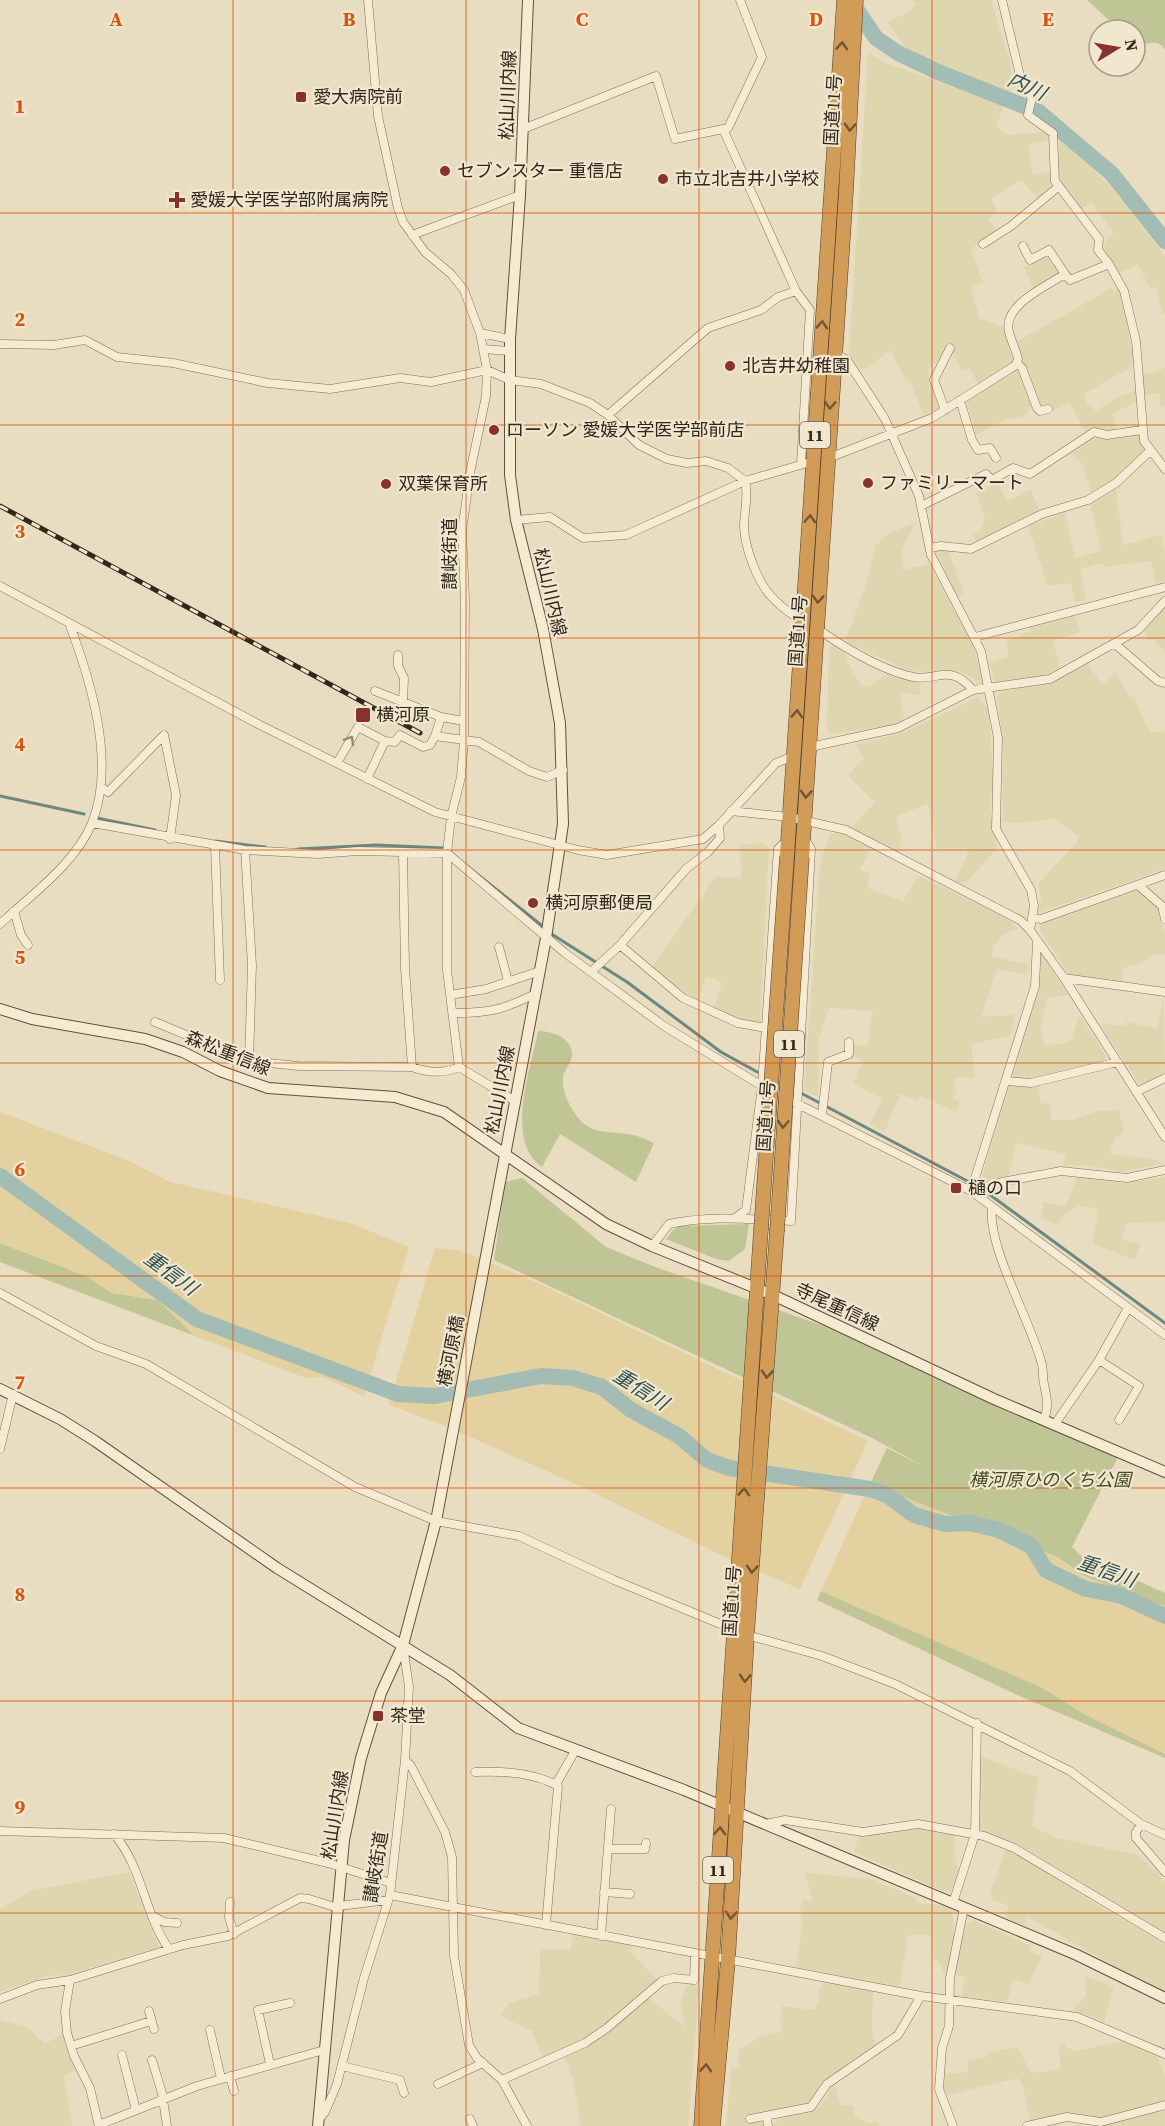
<svg xmlns="http://www.w3.org/2000/svg" width="1165" height="2126" font-family="'Source Serif 4','Noto Sans JP',serif">
  <style>
    .farmland { fill: #ded6af }
    .green { fill: #c0c596 }
    .sand { fill: #e3d1a0 }
    .lines { fill: none; stroke-linecap: round; stroke-linejoin: round }
    .stream { stroke: #6b8881; stroke-width: 3 }
    .river { stroke: #a3bcb4; stroke-width: 16 }
    .street-casing { stroke: #806e5a; stroke-width: 9 }
    .secondary-casing { stroke: #62503d; stroke-width: 12 }
    .highway-casing { stroke: #4e3d2e; stroke-width: 15 }
    .street { stroke: #f5ebd3; stroke-width: 8 }
    .secondary { stroke: #f5ebd3; stroke-width: 10 }
    .highway { stroke: #d19c58; stroke-width: 14 }
    .rail-casing { stroke: #31271d; stroke-width: 5 }
    .rail { stroke: #f1e7cf; stroke-width: 3; stroke-dasharray: 9; stroke-linecap: butt }
    .highway-bridge-casing { stroke: #4e3d2e; stroke-width: 15; stroke-linecap: butt }
    .highway-bridge { stroke: #d19c58; stroke-width: 14 }
    .oneway { stroke: #715635 }
    .oneway2 { stroke: #938978 }
    .grid { fill: none; stroke: #d6540e; stroke-width: 1.5; stroke-opacity: 0.55 }
    .poi-dot { fill: #893031; stroke: #f1e7cf; stroke-width: 2 }
    .labels { text-anchor: middle; stroke-width: 4.5; stroke-linejoin: round; paint-order: stroke }
    .shield { fill: #f1e7cf; stroke: #6b6152; stroke-width: 1.5 }
    .shield-label { font-size: 16px; font-weight: bold; fill: #31271d }
    .street-label { font-size: 18px; fill: #31271d; stroke: #f1e7cf }
    .poi-label { font-size: 18px; fill: #31271d; stroke: #f1e7cf; text-anchor: start }
    .park-label { font-size: 18px; font-style: italic; fill: #424c25; stroke: #f1e7cf }
    .water-label { font-size: 20px; font-style: italic; fill: #2e504e; stroke: #f1e7cf }
    .grid-label { font-size: 20px; text-anchor: middle; font-weight: bold; fill: #d6540e; stroke: #f1e7cf; stroke-width: 4.5; stroke-linejoin: round; paint-order: stroke }
  </style>
  <rect width="100%" height="100%" fill="#e9ddc1"/>
  <path class="farmland" d="M913 0H991L1010 62 1013 84 1009 91 938 65 907 49 887 22 909 12 916 4Z
    M868 52 884 62 1004 106 996 126 1007 135 1049 132 1050 137 1046 141 1028 145 1033 175 1050 171 1051 186 1038 198 1021 180 991 198 997 212 988 219 997 230 971 249 983 283 971 288 980 319 1004 327 1014 357 1012 363 978 384 969 368 962 371 952 352 954 344 947 342 942 358 929 368 928 373 941 408 924 415 910 381 907 382 890 350 868 368 858 369 849 354Z
    M1059 136 1114 190 1165 256V313L1162 314 1156 287 1150 288 1138 264 1119 274 1103 250 1106 240 1114 233 1091 202 1081 210 1058 179Z
    M1048 254 1059 272 1034 290 1024 267Z
    M1112 288 1114 291 1119 289 1120 292 1134 357 1129 368 1084 394 1087 403 1096 411 1116 398 1137 390V401L1113 414 1115 431 1093 429 1086 433 1070 403 1053 411 1050 405 1042 407 1037 402 1022 363 1018 341Z
    M1165 368V406L1161 407 1159 393 1145 395 1143 375Z
    M1018 369 1032 407 1024 416 1007 419 976 435 967 401Z
    M1139 434 1146 450 1113 482 1091 492 1083 465 1072 453 1095 438Z
    M998 483 1007 501 1031 489 1039 510 976 542 973 535 981 530 985 519 976 493Z
    M1116 488 1123 545 1161 535 1165 554V581L1156 583 1151 561 1104 567 1103 563 1080 569 1086 600 1075 603 1071 583 1048 586 1028 526 1065 513 1075 558 1101 551 1090 504 1103 493Z
    M915 523 902 549 903 570 929 564 973 646 984 684 982 686 978 687 973 678 965 674 944 669 920 672 907 670 848 643 846 639 868 578 875 546 891 532Z
    M948 549 964 594 958 597 935 550Z
    M1165 604V652L1154 639 1150 641 1142 630Z
    M1074 612 1080 632 1053 641 1060 668 1041 677 995 683 990 662 1009 657 1006 642 1030 631 1029 625Z
    M833 645 846 654 849 665 861 685 868 687 888 673 919 682 921 695 900 692 904 720 895 725 832 734 827 729 829 648Z
    M1087 662 1101 684 1106 682 1115 671 1131 700 1134 697 1147 727 1152 732 1164 731 1165 734V869L1038 913 1041 897 1038 884 1077 842 1078 836 1055 819 1018 823 1003 821V737L996 697 1002 691 1053 682Z
    M978 697 988 709 990 725 993 774 990 812 997 848 967 882H955L969 851 966 848 937 849 928 804 896 816 901 835 899 854 851 828 875 802 848 775 864 758 856 745 902 733Z
    M831 833 849 835 871 847 860 870 870 873 868 888 903 901 918 876 1006 917 1017 928 1002 936 993 947 992 957 1028 964 1027 974 997 969 981 1017 1015 1015 1010 1036 971 1044 975 1078H954L956 1092 953 1098 960 1102 957 1112 920 1096 918 1100 900 1094 885 1132 870 1124 882 1099 853 1083 863 1061 851 1055 852 1043 867 1047 873 1011 829 1008 819 1038 818 1097 804 1091 820 861Z
    M762 843 769 848 760 1023 739 1020 714 1009 722 982 706 976 698 1001 651 968 716 876 741 879 740 845Z
    M1135 887 1157 906 1165 934V955H1151L1143 962 1121 969 1123 982 1069 975 1040 930V921Z
    M1041 953 1068 995 1047 998 1040 1028 1045 1046 1070 1042 1080 1015 1106 1056 1105 1060 1029 1080 1013 1079V1064L1037 993 1038 954Z
    M1163 996 1165 1073 1143 1083 1138 1082 1102 1027 1103 1023 1127 1027 1125 1022 1158 1028Z
    M1009 1084 1038 1085 1041 1104 1049 1103 1052 1120H1072L1099 1111 1119 1110 1124 1132 1114 1139 1110 1154 1155 1159 1162 1164 1122 1172 1086 1165 1063 1166 1066 1154 1016 1143 1009 1175 981 1183 997 1118Z
    M1077 1176 1123 1183 1165 1177V1222L1127 1223 1122 1240 1140 1244 1135 1260 1093 1244 1098 1209 1078 1205 1065 1214 1058 1225 1041 1218 1043 1202 1064 1206 1069 1200Z
    M979 1756 1039 1778 1032 1825 1037 1829 1057 1838 1138 1855 1158 1873 1165 1883V1934L1017 1845 978 1831Z
    M919 1827 954 1834 956 1865 960 1869 951 1891 945 1892 854 1852 859 1835H874Z
    M1007 1848 1099 1906 1165 1942V1995L1028 1917 1023 1925 1005 1917 1009 1906 993 1900 991 1890Z
    M129 1872 159 1947 67 1975 47 1976 0 1992V1909L30 1891Z
    M805 1873 871 1879 917 1899 918 1903 945 1906 952 1910 955 1940 946 1976 938 1961 932 1958 930 1935H908L900 1987 796 1967 802 1928 800 1908 803 1900 813 1902Z
    M973 1920 1031 1946 1029 1951 1042 1957 1028 1984 1014 1979 1007 2002 962 1996 965 1976 953 1975 962 1938 967 1925Z
    M573 1934 634 1945 630 1951 658 1981 584 2042 543 2058 532 2031 500 2016 509 2003 539 1994 540 1949 571 1950Z
    M1085 1976 1114 1987 1104 2023 1086 2014 1071 2012 1086 1996Z
    M826 1981 873 1990 872 2028 873 2039 879 2047 831 2075 815 2099 808 2104 748 2117 749 2123 764 2120 765 2126H726L731 2068 738 2067 739 2050 762 2036 782 2032 780 2018 782 2006 814 2010 820 1999 818 1992Z
    M688 1983 699 1985V1992L688 2126H580L574 2082 564 2057 603 2036 648 1998 685 2027 680 2002Z
    M0 2020 27 2027 45 2044 64 2033 76 2070 64 2076 72 2126H0Z
    M1124 2041 1157 2055 1165 2077V2101L1103 2118 1067 2113 1030 2122 1023 2086 1018 2078 944 2096V2074L968 2072 967 2060 987 2057V2053L1018 2047 1030 2071 1036 2073 1060 2069 1059 2044H1065V2047L1075 2051Z
    M834 2084 841 2105 853 2106 855 2116 868 2123 878 2122 879 2126H772L780 2118 813 2111 822 2104Z
    M1165 2110V2126H1103L1145 2114Z"/>
  <path class="green" d="M1087 0H1165V50C1158 38 1148 44 1136 46L1135 30H1120Z
    M538 1031C552 1031 573 1038 572 1055 572 1062 565 1069 563 1077 561 1092 572 1112 583 1123 597 1135 616 1131 632 1135 640 1136 647 1140 654 1143L636 1182 560 1134 542 1167C504 1141 531 1069 538 1031Z
    M522 1178 606 1247 658 1268 824 1326 1118 1457 1072 1547 1080 1555 1165 1593V1608L1084 1576 1057 1557 870 1484 887 1448 925 1467 874 1439 494 1260 505 1182Z
    M749 1224 745 1249 729 1261 716 1259 666 1239 673 1230 679 1226Z
    M0 1243 86 1276 112 1293 158 1300 195 1336 0 1262Z
    M821 1591 1043 1688 1084 1714 1165 1754V1758L1017 1695 817 1600Z"/>
  <path class="sand" d="M0 1112 127 1160 170 1182 350 1223 409 1247 364 1396 323 1377 306 1378 195 1336 158 1300 112 1293 86 1276 0 1243Z
    M435 1248 458 1250 536 1282 868 1441 800 1589 729 1559 578 1485 443 1425 389 1405Z
    M870 1484 1057 1557 1084 1576 1165 1606V1754L1084 1714 1043 1688 821 1591Z"/>
  <g class="lines">
    <path class="stream" d="M0 796 84 814
      M97 818 155 830
      M215 841 265 847
      M298 849 376 845 444 848 545 928
      M550 933 627 982 721 1052 761 1074
      M799 1092 971 1183
      M982 1189 1165 1323"/>
    <path class="river" d="M850 0 876 38 898 53 938 72 1039 112 1112 174 1165 241
      M0 1176 197 1319 398 1394 435 1396 541 1376 573 1378 602 1387 631 1410 679 1436 707 1460 729 1468 870 1489 887 1495 914 1515 945 1524 970 1523 999 1530 1031 1546 1046 1570 1086 1589 1122 1596 1165 1616"/>
    <g class="street-casing">
      <path id="street" d="M368 0 378 116 398 208 403 222 425 252 451 274 464 290 480 333 487 370 486 396 470 473 462 531 465 599 464 741 461 777 451 817 447 853V970L459 1067
        M1002 0 1022 84 1032 98 1028 115 1053 133 1055 181 1099 239 1098 250 1109 264 1124 291 1136 341 1144 441 1165 469
        M523 129 656 76 675 139 728 128 762 57 740 0
        M723 129 796 291 810 310 801 464
        M412 235 520 195
        M983 244 1011 226 1058 187
        M1023 246 1030 260 1049 250 1065 274
        M480 333 510 339
        M0 344 54 345 85 340 117 357 173 363 268 383 330 389 400 378 431 382 487 370 510 380 541 384 590 403 608 415 639 445 667 459 687 463 706 461 728 468 745 481C749 498 744 510 744 527 745 548 757 581 771 596 780 607 793 615 804 623
        M484 349 509 351
        M835 353 847 360 885 419 919 496 931 555 981 651 998 738 996 829 1031 890 1034 906 1030 930
        M1017 363 1022 368 1037 408 1040 411 1048 409
        M960 400 972 440 978 450 990 448 996 458
        M945 410 934 380 950 348
        M608 415 708 328 761 310 778 297 796 291
        M826 459 932 418 1016 365 1018 359C1016 349 1011 341 1009 332 1002 305 1047 286 1065 274L1070 280 1109 264
        M921 506 986 474 992 480 1013 468 1030 474 1094 432 1107 435 1142 430
        M516 520 550 517 583 538 626 535 745 481 814 461
        M930 548 941 546 971 549 1042 514 1088 500 1116 483 1151 450
        M0 586 260 725 435 812 578 850 607 855 703 839 719 825 776 763 794 756
        M816 628C842 646 881 670 913 677 936 682 949 662 973 690
        M975 637 1165 587
        M1115 644 1158 681 1165 683
        M398 655V666L404 678 403 702
        M375 691 441 717 464 721
        M435 736 441 717
        M385 741 395 742 400 735 423 747 430 745 435 736 479 742 529 771 547 777 563 770
        M810 747 898 728 973 690 1050 679 1138 630 1165 601
        M337 763 358 727 385 741 367 779
        M101 787 108 792 164 735 176 795 170 839
        M731 811 789 817 846 830 1020 920 1030 930 1064 978 1165 1137
        M92 823 245 850 318 854 358 851 447 853 565 953 664 1026 762 1086 971 1191 1165 1335
        M215 846 220 980
        M245 850 252 965 249 1061
        M403 853 405 968 412 1067
        M1138 885 1162 906 1165 919
        M14 911 21 935 28 945
        M1033 918 1041 919 1165 875
        M0 924C31 895 76 863 92 823 116 763 91 681 69 623
        M620 945 683 998 738 1023 794 1033
        M499 947 508 981
        M592 971 620 945 687 868 708 852 720 838 719 825
        M1064 978 1165 992
        M450 995 486 989 540 971
        M453 1013C490 1013 502 1010 535 994
        M155 1022 249 1061 299 1066 412 1067C428 1073 443 1074 459 1067
        M459 1067 515 1101
        M1007 1081 1031 1083 1118 1062
        M1136 1092 1165 1078
        M822 1115 828 1062 849 1054V1042
        M971 1191 1035 986 1037 940
        M971 1191 1002 1182 1061 1171 1127 1178 1165 1170
        M992 1207C987 1246 1030 1320 1041 1361 1044 1368 1042 1376 1044 1384 1047 1399 1049 1405 1044 1420
        M735 1218 746 1210 762 1086 778 849 786 841
        M652 1246 669 1224C709 1215 750 1219 791 1221L811 849 805 839
        M0 1293 96 1346 146 1364 355 1487 436 1521 519 1536 614 1580 747 1635 822 1656 895 1684 1070 1771 1141 1824 1165 1835
        M1099 1360 1139 1386 1119 1420
        M1055 1424 1099 1360 1128 1308
        M0 1449 13 1394
        M405 1760 411 1766 445 1832 452 1857 454 1956 469 2045 477 2058 502 2080 527 2126
        M475 1772C503 1771 533 1772 558 1786L546 1925
        M556 1784 575 1751
        M766 1824 785 1820 863 1832 918 1824 984 1836 1014 1848 1165 1938
        M1141 1824 1136 1832V1838L1165 1872
        M0 1831 224 1838 328 1863 391 1883
        M114 1834C143 1868 144 1914 169 1949
        M608 1849H645L646 1843
        M604 1892 630 1894
        M390 1895 921 1996 1077 2017 1165 2054
        M230 1902 229 1917 234 1934
        M953 1903 975 1834 977 1723
        M339 1906 388 1900
        M153 1916 164 1922 177 1923
        M601 1936 611 1809
        M70 1980 65 2011 67 2033 74 2056 90 2088 99 2126
        M0 1999 37 1985 70 1980 183 1945 228 1936 300 1898 309 1899 338 1908
        M149 2011 154 2029
        M210 2030 221 2078
        M71 2046 151 2021
        M122 2055 136 2110
        M152 2060 162 2093 167 2126
        M270 2064 258 2010 290 2003
        M342 2066 400 2080 404 2093
        M230 2076 234 2091
        M502 2080 585 2043 607 2028 662 1981 674 1978 694 1980 695 1955
        M438 2084 483 2063
        M767 2116 768 2126
        M319 2119 325 2112 337 2084 364 1978 390 1895 405 1760 409 1687 403 1646
        M470 2119 473 2126
        M750 2119 811 2107 827 2084 898 2035 921 1996
        M99 2125 197 2086 324 2050
        M953 2126 939 2089 942 2048 949 2026 950 1978 964 1908
        M1027 2126 1067 2117 1101 2122 1165 2105"/>
    </g>
    <g class="secondary-casing">
      <path id="secondary" d="M0 1009 32 1019 145 1039 183 1052 220 1071 268 1088 395 1097 444 1112 606 1224 652 1246 773 1295 994 1399 1165 1472
        M0 1389 60 1419 95 1441 277 1568 450 1675 518 1728 684 1790 855 1862 1077 1955 1165 1998
        M318 2126 344 1840 361 1758 381 1693 403 1645 436 1521 546 938 563 824 560 723 543 629 516 520 510 475V339L520 195 528 0"/>
    </g>
    <g class="highway-casing">
      <path id="highway" d="M787 856 844 0
        M802 857 846 192 856 0
        M701 2126 761 1229
        M713 2126 728 1960 748 1620 777 1231"/>
    </g>
    <use href="#street" class="street"/>
    <use href="#secondary" class="secondary"/>
    <use href="#highway" class="highway"/>
    <g class="rail-casing">
      <path id="rail" d="M0 506 420 733"/>
    </g>
    <use href="#rail" class="rail"/>
    <g class="highway-bridge-casing">
      <path id="highway-bridge" d="M761 1229 787 856
        M777 1231 802 857"/>
    </g>
    <use href="#highway-bridge" class="highway-bridge"/>
  </g>
  <defs><path id="oneway-chevron" d="M-2-3.5L2.5 0L-2 3.5" fill="none" stroke-width="1.6" stroke-linecap="round" stroke-linejoin="round" transform="scale(1.5)"/></defs>
  <g class="oneway">
    <use href="#oneway-chevron" transform="translate(842 46) rotate(-86)"/>
    <use href="#oneway-chevron" transform="translate(850 127) rotate(93)"/>
    <use href="#oneway-chevron" transform="translate(822 325) rotate(-86)"/>
    <use href="#oneway-chevron" transform="translate(830 405) rotate(93)"/>
    <use href="#oneway-chevron" transform="translate(810 519) rotate(-87)"/>
    <use href="#oneway-chevron" transform="translate(818 599) rotate(94)"/>
    <use href="#oneway-chevron" transform="translate(797 714) rotate(-86)"/>
    <use href="#oneway-chevron" transform="translate(806 794) rotate(94)"/>
    <use href="#oneway-chevron" transform="translate(783 1124) rotate(93)"/>
    <use href="#oneway-chevron" transform="translate(767 1374) rotate(94)"/>
    <use href="#oneway-chevron" transform="translate(744 1492) rotate(-86)"/>
    <use href="#oneway-chevron" transform="translate(752 1569) rotate(94)"/>
    <use href="#oneway-chevron" transform="translate(745 1678) rotate(93)"/>
    <use href="#oneway-chevron" transform="translate(720 1831) rotate(-87)"/>
    <use href="#oneway-chevron" transform="translate(731 1915) rotate(94)"/>
    <use href="#oneway-chevron" transform="translate(706 2068) rotate(-86)"/>
  </g>
  <use class="oneway2" href="#oneway-chevron" transform="translate(350 740) rotate(-60)"/>
  <path class="grid" d="M233 0V2126M466 0V2126M699 0V2126M932 0V2126M0 213H1165M0 425H1165M0 638H1165M0 850H1165M0 1063H1165M0 1276H1165M0 1488H1165M0 1701H1165M0 1913H1165"/>
  <g class="poi-dot">
    <rect x="295" y="91" width="12" height="12" rx="3"/>
    <circle cx="445" cy="171" r="6"/>
    <circle cx="663" cy="179" r="6"/>
    <path d="M174 191h6v6h6v6h-6v6h-6v-6h-6v-6h6z"/>
    <circle cx="730" cy="366" r="6"/>
    <circle cx="494" cy="430" r="6"/>
    <circle cx="868" cy="483" r="6"/>
    <circle cx="386" cy="484" r="6"/>
    <rect x="355" y="707" width="16" height="16" rx="3"/>
    <circle cx="533" cy="903" r="6"/>
    <rect x="950" y="1182" width="12" height="12" rx="3"/>
    <rect x="372" y="1710" width="12" height="12" rx="3"/>
  </g>
  <g class="labels">
    <g class="shield">
      <rect x="800" y="422" width="30" height="26" rx="4.5"/>
      <rect x="774" y="1031" width="30" height="26" rx="4.5"/>
      <rect x="703" y="1857" width="30" height="26" rx="4.5"/>
    </g>
    <g class="shield-label">
      <text x="815" y="441">11</text>
      <text x="789" y="1050">11</text>
      <text x="718" y="1876">11</text>
    </g>
    <g class="street-label">
      <text transform="translate(508 95) rotate(-88)" y="6">松山川内線</text>
      <text transform="translate(833 110) rotate(-87)" y="6">国道11号</text>
      <text transform="translate(450 554) rotate(-90)" y="6">讃岐街道</text>
      <text transform="translate(550 592) rotate(77)" y="6">松山川内線</text>
      <text transform="translate(798 631) rotate(-86)" y="6">国道11号</text>
      <text transform="translate(228 1053) rotate(22)" y="6">森松重信線</text>
      <text transform="translate(500 1090) rotate(-79)" y="6">松山川内線</text>
      <text transform="translate(766 1116) rotate(-86)" y="6">国道11号</text>
      <text transform="translate(837 1307) rotate(25)" y="6">寺尾重信線</text>
      <text transform="translate(451 1351) rotate(-79)" y="6">横河原橋</text>
      <text transform="translate(732 1601) rotate(-86)" y="6">国道11号</text>
      <text transform="translate(335 1815) rotate(-81)" y="6">松山川内線</text>
      <text transform="translate(376 1867) rotate(-81)" y="6">讃岐街道</text>
    </g>
    <g class="poi-label">
      <text x="313" y="103">愛大病院前</text>
      <text x="457" y="177">セブンスター 重信店</text>
      <text x="675" y="185">市立北吉井小学校</text>
      <text x="190" y="206">愛媛大学医学部附属病院</text>
      <text x="742" y="372">北吉井幼稚園</text>
      <text x="506" y="436">ローソン 愛媛大学医学部前店</text>
      <text x="880" y="489">ファミリーマート</text>
      <text x="398" y="490">双葉保育所</text>
      <text x="376" y="721">横河原</text>
      <text x="545" y="909">横河原郵便局</text>
      <text x="968" y="1194">樋の口</text>
      <text x="390" y="1722">茶堂</text>
    </g>
    <g class="park-label">
      <text x="1050" y="1486">横河原ひのくち公園</text>
    </g>
    <g class="water-label">
      <text transform="translate(1027 86) rotate(25)" y="7">内川</text>
      <text transform="translate(171 1273) rotate(36)" y="7">重信川</text>
      <text transform="translate(641 1389) rotate(32)" y="7">重信川</text>
      <text transform="translate(1107 1571) rotate(19)" y="7">重信川</text>
    </g>
  </g>
  <g class="grid-label">
    <text x="116" y="26">A</text>
    <text x="349" y="26">B</text>
    <text x="582" y="26">C</text>
    <text x="816" y="26">D</text>
    <text x="1048" y="26">E</text>
    <text x="20" y="113">1</text>
    <text x="20" y="326">2</text>
    <text x="20" y="538">3</text>
    <text x="20" y="751">4</text>
    <text x="20" y="964">5</text>
    <text x="20" y="1176">6</text>
    <text x="20" y="1389">7</text>
    <text x="20" y="1601">8</text>
    <text x="20" y="1814">9</text>
  </g>
  <g transform="translate(1117 48) rotate(79)"><circle r="28" fill="#f1e7cf" stroke="#a49a88" stroke-width="1.5"/>
  <path d="M0-4.5L10 22L0 15L-10 22Z" fill="#893031"/>
  <text y="-9" font-size="16" font-weight="bold" text-anchor="middle" fill="#31271d">N</text>
  </g>
</svg>
